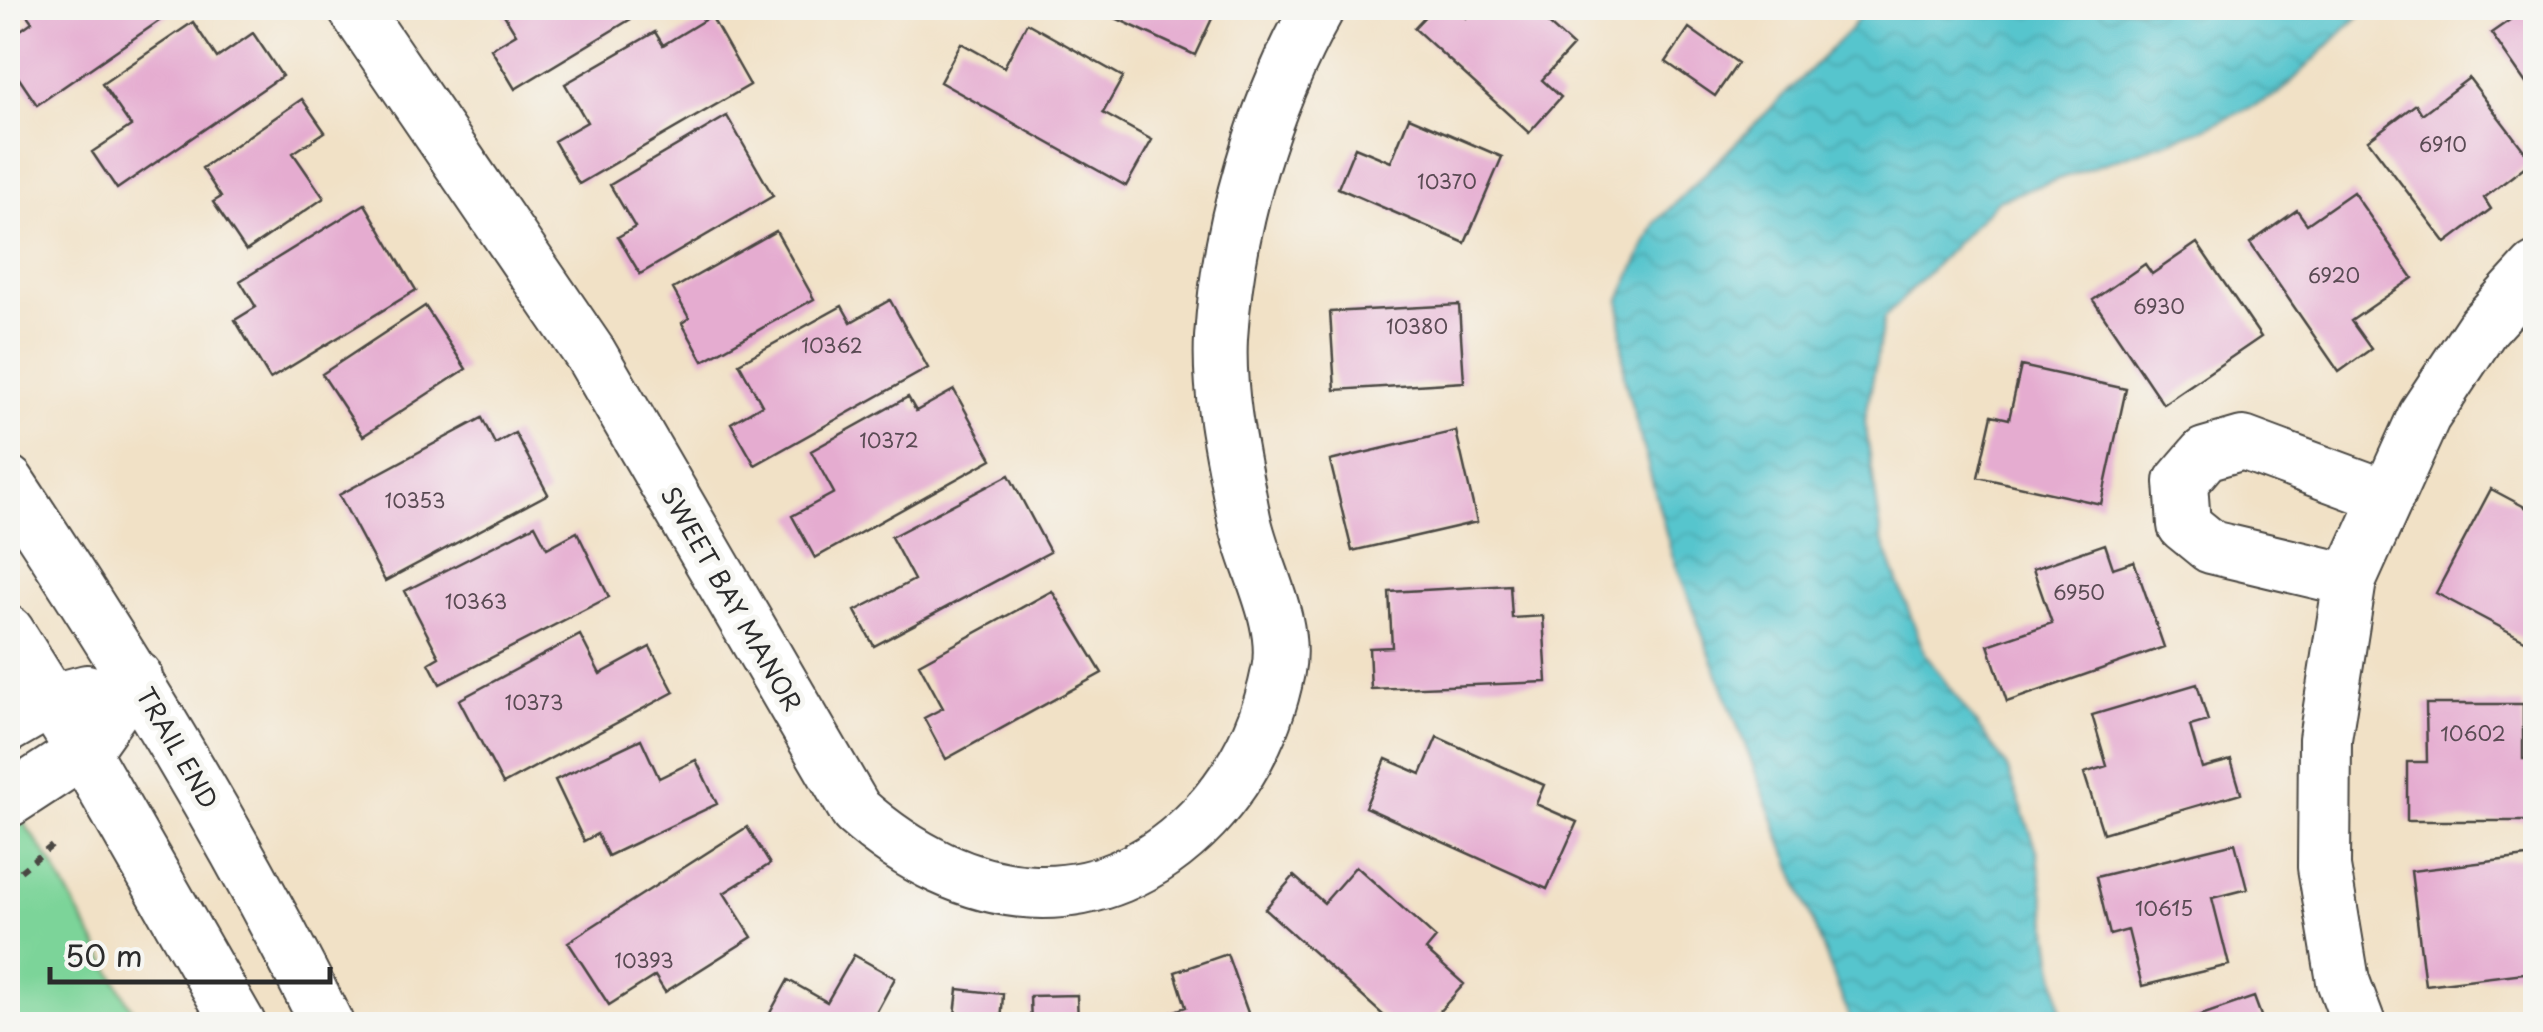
<svg xmlns="http://www.w3.org/2000/svg" width="2543" height="1032" font-family="'Playpen Sans',sans-serif">
  <style>
    .park { fill: #7bd499; stroke: #538062; stroke-width: 2.5 }
    .water { fill: url(#water-waves); stroke: #41787c; stroke-width: 2.5 }
    .building { fill: #e5acd0 }
    .lines { fill: none; stroke-linecap: round; stroke-linejoin: round }
    .minor-casing { stroke: #494642; stroke-width: 56 }
    .path { stroke: #494642; stroke-width: 6; stroke-dasharray: 8 8; stroke-linecap: butt }
    .minor { stroke: #fff; stroke-width: 52 }
    .labels { text-anchor: middle; stroke-width: 10; stroke-linejoin: round; paint-order: stroke }
    .number-label { font-size: 20px; fill: #5a4b54 }
    .street-label { font-size: 25px; fill: #2b2b2b; stroke: #f6f6f2 }
  </style>
  <defs>
    <pattern id="water-waves" width="16" height="10" patternUnits="userSpaceOnUse" patternTransform="scale(2.5)"><rect width="16" height="10" fill="#57c5cd"/><path d="M0 5q4-4 8 0t8 0" fill="none" stroke="#4ca9b0"/></pattern>
  </defs>
  <rect width="100%" height="100%" fill="#f6f6f2"/>
  <filter id="ink" filterUnits="userSpaceOnUse"><feTurbulence type="fractalNoise" baseFrequency=".01" numOctaves="2"/><feDisplacementMap in="SourceGraphic" scale="20" xChannelSelector="R" yChannelSelector="G"/><feConvolveMatrix kernelMatrix="1 2 1 2 8 2 1 2 1" color-interpolation-filters="sRGB"/></filter>
  <filter id="wash" filterUnits="userSpaceOnUse"><feTurbulence type="fractalNoise" baseFrequency=".0048" numOctaves="4" result="noise"/><feDisplacementMap in="SourceGraphic" scale="40" xChannelSelector="R" yChannelSelector="G"/><feGaussianBlur stdDeviation="2.25" result="paint"/><feColorMatrix in="noise" values="0 0 0 0 0 0 0 0 0 0 0 0 0 0 0 0 0 1.4 0 .05"/><feComposite in="paint" operator="in"/></filter>
  <g filter="url(#wash)">
    <rect width="100%" height="100%" fill="#f1e1c6"/>
    <path class="park" d="M8 800 51 862 140 1024H8Z"/>
    <path class="water" d="M1865 8H2367L2279 94 2206 128 1998 200 1884 318 1865 421 1882 539 1925 654 2006 765 2037 850 2063 1024H1852L1672 555 1624 377 1620 299 1656 222 1850 30Z"/>
    <g id="blocks">
      <path class="building" d="M22 8H178L37 105 8 62V39L32 22Z
        M500 8H649L515 89 491 49 516 34Z
        M1094 8H1211L1216 10 1195 55Z
        M1433 8H1454L1466 18 1476 8H1531L1573 46 1542 80 1561 97 1529 133 1414 28Z
        M2527 8H2536V98L2491 33Z
        M711 16 750 85 579 184 554 141 587 122 565 84 655 32 663 45Z
        M193 22 217 58 253 33 282 76 117 189 92 152 131 126 102 84Z
        M1027 23 1123 77 1103 113 1152 140 1126 186 940 82 961 43 1004 67Z
        M1689 28 1738 63 1715 96 1666 62Z
        M2469 78 2532 161 2484 198 2491 209 2446 243 2368 140 2416 104 2422 114Z
        M302 99 325 132 293 153 324 198 246 251 213 202 221 197 202 168Z
        M727 116 773 196 640 274 618 237 635 227 610 185Z
        M1409 117 1502 157 1465 243 1338 188 1355 147 1391 162Z
        M2353 192 2413 278 2351 321 2371 349 2339 372 2250 243 2297 210 2307 224Z
        M365 204 416 290 270 379 235 320 256 307 240 281Z
        M776 231 814 299 703 361 682 323 689 318 673 289Z
        M2197 243 2261 337 2163 404 2093 300 2145 264 2152 274Z
        M890 300 928 368 755 465 731 423 762 405 739 363 842 306 851 322Z
        M1459 305 1464 382 1335 390 1330 312Z
        M425 306 466 369 363 436 322 374Z
        M2021 366 2126 389 2101 504 1978 477 1992 415 2009 419Z
        M954 390 992 459 815 558 792 516 834 493 811 451 908 397 916 411Z
        M482 418 495 444 515 433 548 494 385 581 339 495Z
        M1456 431 1477 522 1352 551 1330 461Z
        M1009 475 1050 552 874 646 855 611 914 580 891 537Z
        M2491 489 2536 513V646L2436 593Z
        M535 525 547 548 577 532 609 597 440 684 429 663 439 657 405 591Z
        M2105 544 2113 568 2134 561 2164 647 2007 702 1988 645 2052 623 2033 569Z
        M1510 585 1512 618 1543 616 1547 682 1371 689 1369 648 1392 647 1389 592Z
        M1052 591 1102 673 946 759 924 718 943 708 919 664Z
        M580 635 600 674 650 647 674 692 503 784 459 700Z
        M2197 684 2208 721 2190 726 2202 768 2231 760 2241 793 2103 833 2084 773 2107 766 2092 715Z
        M2426 704H2523V759H2536V821H2407V762H2427Z
        M1437 737 1544 785 1536 804 1577 822 1547 889 1365 807 1386 759 1421 774Z
        M641 739 659 778 696 760 717 804 608 856 597 834 584 841 555 780Z
        M747 827 770 864 724 893 752 937 665 992 655 976 609 1005 568 942Z
        M2235 843 2247 889 2212 898 2229 965 2142 986 2128 930 2110 935 2096 877Z
        M2536 856V923L2528 924 2533 972 2425 985 2411 871Z
        M1356 866 1436 938 1426 950 1464 984 1428 1024H1393L1265 909 1294 876 1324 903Z
        M1227 954 1252 1024H1154L1152 1019 1186 1007 1175 972Z
        M854 955 895 978 870 1024H764L788 980 827 1002Z
        M958 989 1003 994 1001 1024H954Z
        M1077 995 1078 1024H1031L1030 996Z
        M2254 997 2264 1024H2175Z"/>
    </g>
  </g>
  <g filter="url(#ink)">
    <use href="#blocks" fill-opacity="0" stroke="#494642" stroke-width="2.5"/>
    <g class="lines">
      <g class="minor-casing">
        <path id="minor" d="M354 8 591 355 856 811C964 907 1098 928 1204 817 1243 775 1267 728 1278 671 1288 620 1254 567 1244 518 1233 460 1218 398 1221 338 1228 224 1263 106 1318 8
          M8 482C124 657 234 835 327 1024
          M2350 580 2211 547 2184 525 2181 482 2205 454 2243 443 2386 496
          M8 632 83 752 239 1024
          M8 726 53 700 87 691
          M8 801 83 752 136 677
          M2359 1024 2343 981 2324 867 2325 739 2350 580 2424 416 2483 327 2536 269"/>
      </g>
      <path class="path" d="M8 881 53 845"/>
      <use href="#minor" class="minor"/>
    </g>
  </g>
  <g class="labels">
    <g class="number-label">
      <text x="2443" y="152">6910</text>
      <text x="1447" y="189">10370</text>
      <text x="2334" y="283">6920</text>
      <text x="2159" y="314">6930</text>
      <text x="1417" y="334">10380</text>
      <text x="832" y="353">10362</text>
      <text x="889" y="448">10372</text>
      <text x="415" y="508">10353</text>
      <text x="2079" y="600">6950</text>
      <text x="476" y="609">10363</text>
      <text x="534" y="710">10373</text>
      <text x="2473" y="741">10602</text>
      <text x="2164" y="916">10615</text>
      <text x="644" y="968">10393</text>
    </g>
    <g class="street-label">
      <text transform="translate(731 599) rotate(60)" y="9">SWEET BAY MANOR</text>
      <text transform="translate(177 748) rotate(60)" y="9">TRAIL END</text>
    </g>
  </g>
  <rect width="2543" height="1032" fill="none" stroke="#f6f6f2" stroke-width="40"/>
  <path d="M50 967v15h280v-15" fill="none" stroke="#2b2b2b" stroke-width="5"/>
  <text x="65" y="967" font-size="30" fill="#2b2b2b" stroke="#f6f6f2" stroke-width="8" paint-order="stroke">50 m</text>
</svg>
